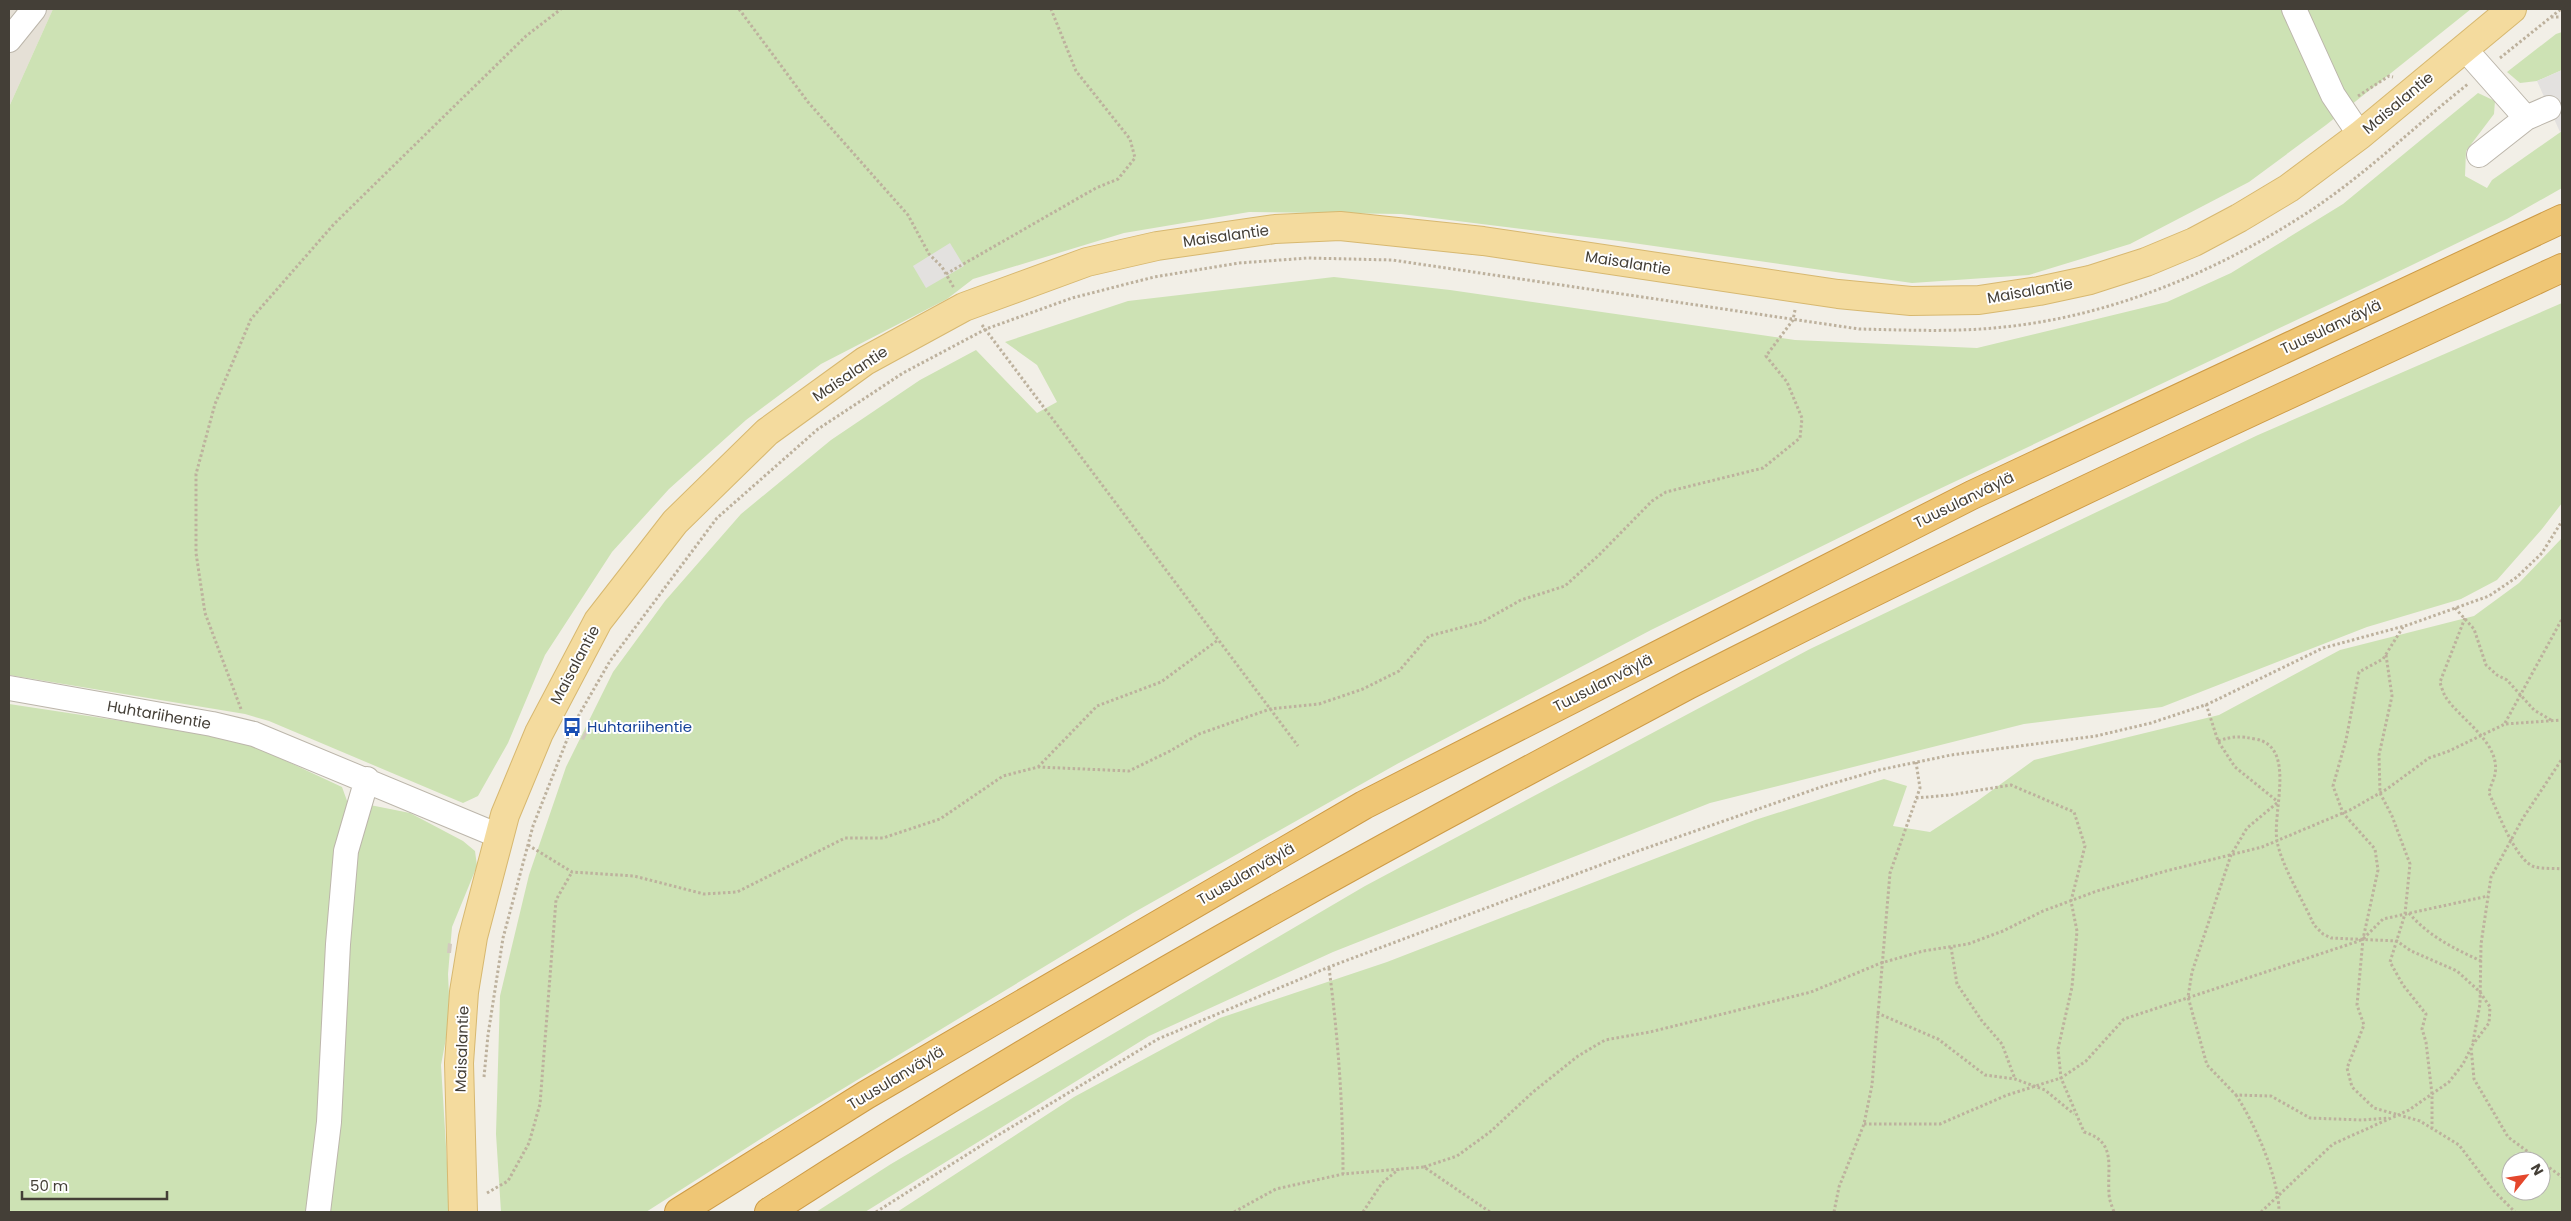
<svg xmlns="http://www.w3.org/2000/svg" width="2571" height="1221" font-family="Poppins,sans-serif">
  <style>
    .residential { fill: #e5e0d6 }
    .green { fill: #cde2b4; fill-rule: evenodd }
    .parking { fill: #e3e1df }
    .building { fill: #d2cabe }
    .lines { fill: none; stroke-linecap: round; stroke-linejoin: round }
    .minor-casing { stroke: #bcb6ab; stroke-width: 26 }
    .major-casing { stroke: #d7b870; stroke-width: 30 }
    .highway-casing { stroke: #cd9b46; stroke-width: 30 }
    .path { stroke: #bdb19d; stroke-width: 3; stroke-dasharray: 2.5 2.5; stroke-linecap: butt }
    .minor { stroke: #fff; stroke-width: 24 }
    .major { stroke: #f4db9e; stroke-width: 28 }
    .highway { stroke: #efc675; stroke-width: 28 }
    .labels { text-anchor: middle; stroke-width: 4; stroke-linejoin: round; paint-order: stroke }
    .street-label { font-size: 15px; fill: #443f37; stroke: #fff }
    .transit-label { font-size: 15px; fill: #164399; stroke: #fff; text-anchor: start }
  </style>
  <rect width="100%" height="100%" fill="#f2efe7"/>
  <path class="residential" d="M9 9H53L9 107Z"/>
  <path class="green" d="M53 9H2471L2326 125 2249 182 2130 244 2029 275 1912 283 1619 241 1401 214 1249 212 1124 233 973 279 947 299 821 364 746 420 669 489 612 552 545 655 508 743 478 796 463 803 269 721 245 714 9 675V107Z
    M2562 32V70L2537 81 2520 83 2507 72 2556 34Z
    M2478 93 2495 101 2494 114 2466 151 2465 176 2487 188 2492 180 2562 131V188L2507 219 2379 281 1918 499 1651 630 1397 764 1133 913 773 1131 646 1212H501L496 1134 500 996 529 875 566 767 613 672 665 601 741 514 831 440 920 380 976 350 1037 413 1057 402 1037 365 1005 342 1128 301 1334 277 1450 290 1795 340 1977 348 2167 302 2231 273 2343 204Z
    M2562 303V503L2542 529 2497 580 2461 599 2367 627 2162 707 2024 724 1710 803 1333 952 1149 1036 865 1212H816L891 1164 1365 886 1810 649 2258 435Z
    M2562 538V1212H897L1074 1097 1220 1018 1387 962 1755 820 1884 779 1907 786 1893 826 1930 832 1976 802 2034 760 2219 715 2340 650 2474 616 2519 583ZM2511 1161H2541V1191H2511Z
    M9 704 201 733 252 745 342 787 350 809 316 1170 308 1212H9Z
    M370 805 410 813 463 841 475 851 477 866 452 927 448 974 450 1017 441 1065 450 1212H329L344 1083 345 968 350 853Z"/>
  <path class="parking" d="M2562 70V131L2560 132 2537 81Z
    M950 243 964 266 926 288 913 266Z"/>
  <path class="building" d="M585 731 588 732 584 740 581 739Z
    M448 943 452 944 451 953H447Z"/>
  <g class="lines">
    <g class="minor-casing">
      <path id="minor" d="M2294 9 2333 95 2360 135
        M9 40 34 9
        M2464 48 2526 118 2549 108
        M2479 155 2526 118
        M9 688 212 724 254 734 499 836
        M318 1212 329 1122 338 944 346 851 367 779"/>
    </g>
    <g class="major-casing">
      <path id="major" d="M463 1212 459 1063 464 992 473 937 505 815 539 733 598 621 675 522 767 432 865 361 964 307 1087 262 1157 246 1275 229 1340 226 1483 241 1838 294 1911 301 1979 300 2039 291 2090 280 2146 262 2194 242 2239 218 2289 188 2360 135 2512 9"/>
    </g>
    <g class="highway-casing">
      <path id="highway" d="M679 1212 866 1095 1364 805 1972 495 2562 219
        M769 1212C1006 1059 1251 919 1499 786 1562 752 1625 718 1688 685 1976 538 2269 403 2562 268"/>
    </g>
    <path class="path" d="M739 9 808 102 908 215 929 254 942 267 954 288
      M2551 17H2562
      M2500 58 2561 9
      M2358 96 2389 76 2393 77
      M946 274 1096 188 1118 179 1135 158 1130 139 1076 71 1051 9
      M982 325 1298 746
      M2455 608 2474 629 2486 665 2497 675 2507 680 2534 710 2551 720
      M2465 618 2440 682C2441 686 2443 692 2445 696 2459 719 2501 742 2495 774 2494 780 2490 786 2489 793 2497 810 2516 862 2535 867 2544 869 2554 868 2562 869
      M2403 627 2383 659 2359 672 2346 740 2333 786 2343 813 2375 849 2378 870 2363 939 2357 1005 2364 1025 2347 1068 2352 1087 2374 1108 2420 1121 2459 1145 2494 1191 2515 1212
      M2386 655 2392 696 2379 755 2380 793 2392 816 2410 864 2405 914 2390 962 2403 985 2426 1014 2422 1029 2426 1042 2432 1094V1128
      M2206 704 2218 741 2235 767 2277 801
      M241 709 205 613 196 553V474L215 404 251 319 334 224 526 36 561 9
      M2505 723 2562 619
      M2218 741C2233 736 2240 736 2255 739 2297 746 2272 811 2277 841 2282 867 2303 900 2314 925L2323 934 2331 938 2397 941 2411 951 2457 971 2480 992 2490 1007 2489 1023 2471 1047 2474 1079 2508 1137 2562 1177
      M1038 767 1097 706 1161 682 1218 640
      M1916 798 1950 795 2011 785 2074 812 2085 846 2071 901 2077 931 2072 987 2058 1049 2061 1078 2084 1132C2117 1142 2107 1166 2109 1193 2109 1200 2112 1206 2114 1212
      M2277 803 2247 828 2231 855 2192 972 2188 997 2207 1065 2236 1095 2271 1096 2310 1118 2362 1120 2389 1118
      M528 845 572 872 634 876 704 894 737 892 845 838H883L940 819 1003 776 1038 767 1129 771 1170 751 1199 734 1270 709 1319 704 1363 689 1399 671 1429 636 1482 622 1521 600 1565 586 1599 555 1652 501 1666 492 1763 468 1800 438 1802 418 1787 382 1766 356 1793 320 1795 310
      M2409 913C2428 936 2455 949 2481 961
      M1951 947 1957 984 1982 1021 2002 1044 2015 1079
      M1329 968C1338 1037 1343 1104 1343 1174
      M1877 1013 1938 1039 1985 1075 2015 1079 2045 1090 2074 1114
      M2473 1042 2480 1004 2481 944 2491 877 2523 818 2562 759
      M484 1077 488 1035 503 938 533 826 572 727 610 661 717 518 818 429 903 373 986 329 1072 298 1154 277 1239 263 1308 258 1392 260 1859 329C1904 330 1949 332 1994 328 2108 318 2215 273 2310 211 2366 174 2415 126 2468 84
      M2236 1095C2255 1124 2279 1178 2279 1212
      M1864 1124H1940L2007 1095 2061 1078 2086 1061 2124 1019 2356 942 2363 939 2383 919 2488 896
      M1424 1167 1457 1156 1490 1132 1533 1092 1578 1056 1605 1040 1650 1032 1811 992 1881 963 1923 951 1968 944 2003 931 2043 911 2097 891 2166 871 2262 847 2350 810 2387 789 2429 758 2449 751 2505 724 2562 720
      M487 1193 508 1181 529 1143 540 1104 556 900 572 872
      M876 1212 990 1140 1158 1039 1329 967 1635 852 1824 786 1879 770 1951 755 2096 736 2151 723 2208 704 2323 648 2408 625 2489 596 2517 577 2542 553 2562 521
      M1234 1212 1276 1189 1343 1174 1424 1167 1490 1212
      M1363 1212 1382 1183 1399 1169
      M1834 1212 1839 1187 1864 1124 1872 1085 1890 873 1920 788 1916 762
      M2261 1212 2333 1144 2409 1110 2449 1082 2463 1064 2471 1048"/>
    <use href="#minor" class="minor"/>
    <use href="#major" class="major"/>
    <use href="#highway" class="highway"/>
  </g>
  <defs>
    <g id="bus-bare" transform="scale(1.5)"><path d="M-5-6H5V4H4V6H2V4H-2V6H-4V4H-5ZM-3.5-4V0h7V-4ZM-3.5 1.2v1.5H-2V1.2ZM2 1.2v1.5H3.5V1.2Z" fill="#1a4fb4" stroke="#fff" stroke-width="2.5" paint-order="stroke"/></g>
  </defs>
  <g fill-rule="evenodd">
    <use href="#bus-bare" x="572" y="727"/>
  </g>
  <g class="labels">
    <g class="street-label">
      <text transform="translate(2398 103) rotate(-40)" y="5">Maisalantie</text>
      <text transform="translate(1226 236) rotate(-8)" y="5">Maisalantie</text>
      <text transform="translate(1628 263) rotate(9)" y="5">Maisalantie</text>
      <text transform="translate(2030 291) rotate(-10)" y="5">Maisalantie</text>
      <text transform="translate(2331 327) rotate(-25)" y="5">Tuusulanväylä</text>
      <text transform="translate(850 374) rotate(-34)" y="5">Maisalantie</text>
      <text transform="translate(1964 500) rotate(-26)" y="5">Tuusulanväylä</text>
      <text transform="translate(575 665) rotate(-62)" y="5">Maisalantie</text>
      <text transform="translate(1603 683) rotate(-27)" y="5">Tuusulanväylä</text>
      <text transform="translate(159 715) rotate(10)" y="5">Huhtariihentie</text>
      <text transform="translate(1246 874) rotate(-30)" y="5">Tuusulanväylä</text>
      <text transform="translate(462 1049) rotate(-88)" y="5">Maisalantie</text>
      <text transform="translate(896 1078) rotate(-31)" y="5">Tuusulanväylä</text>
    </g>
    <g class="transit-label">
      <text x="587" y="732">Huhtariihentie</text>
    </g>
  </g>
  <rect width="2571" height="1221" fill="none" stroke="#443f37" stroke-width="20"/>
  <g transform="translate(2526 1176) rotate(60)"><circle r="24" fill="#ffffff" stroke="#b4b2af"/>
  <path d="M0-4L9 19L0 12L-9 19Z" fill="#e4472c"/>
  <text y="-8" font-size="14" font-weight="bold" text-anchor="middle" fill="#443f37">N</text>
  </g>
  <path d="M22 1191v8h145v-8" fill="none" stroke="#443f37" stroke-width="2.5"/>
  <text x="30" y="1191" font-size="15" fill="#443f37" stroke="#ffffff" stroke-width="4" paint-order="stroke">50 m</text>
</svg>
